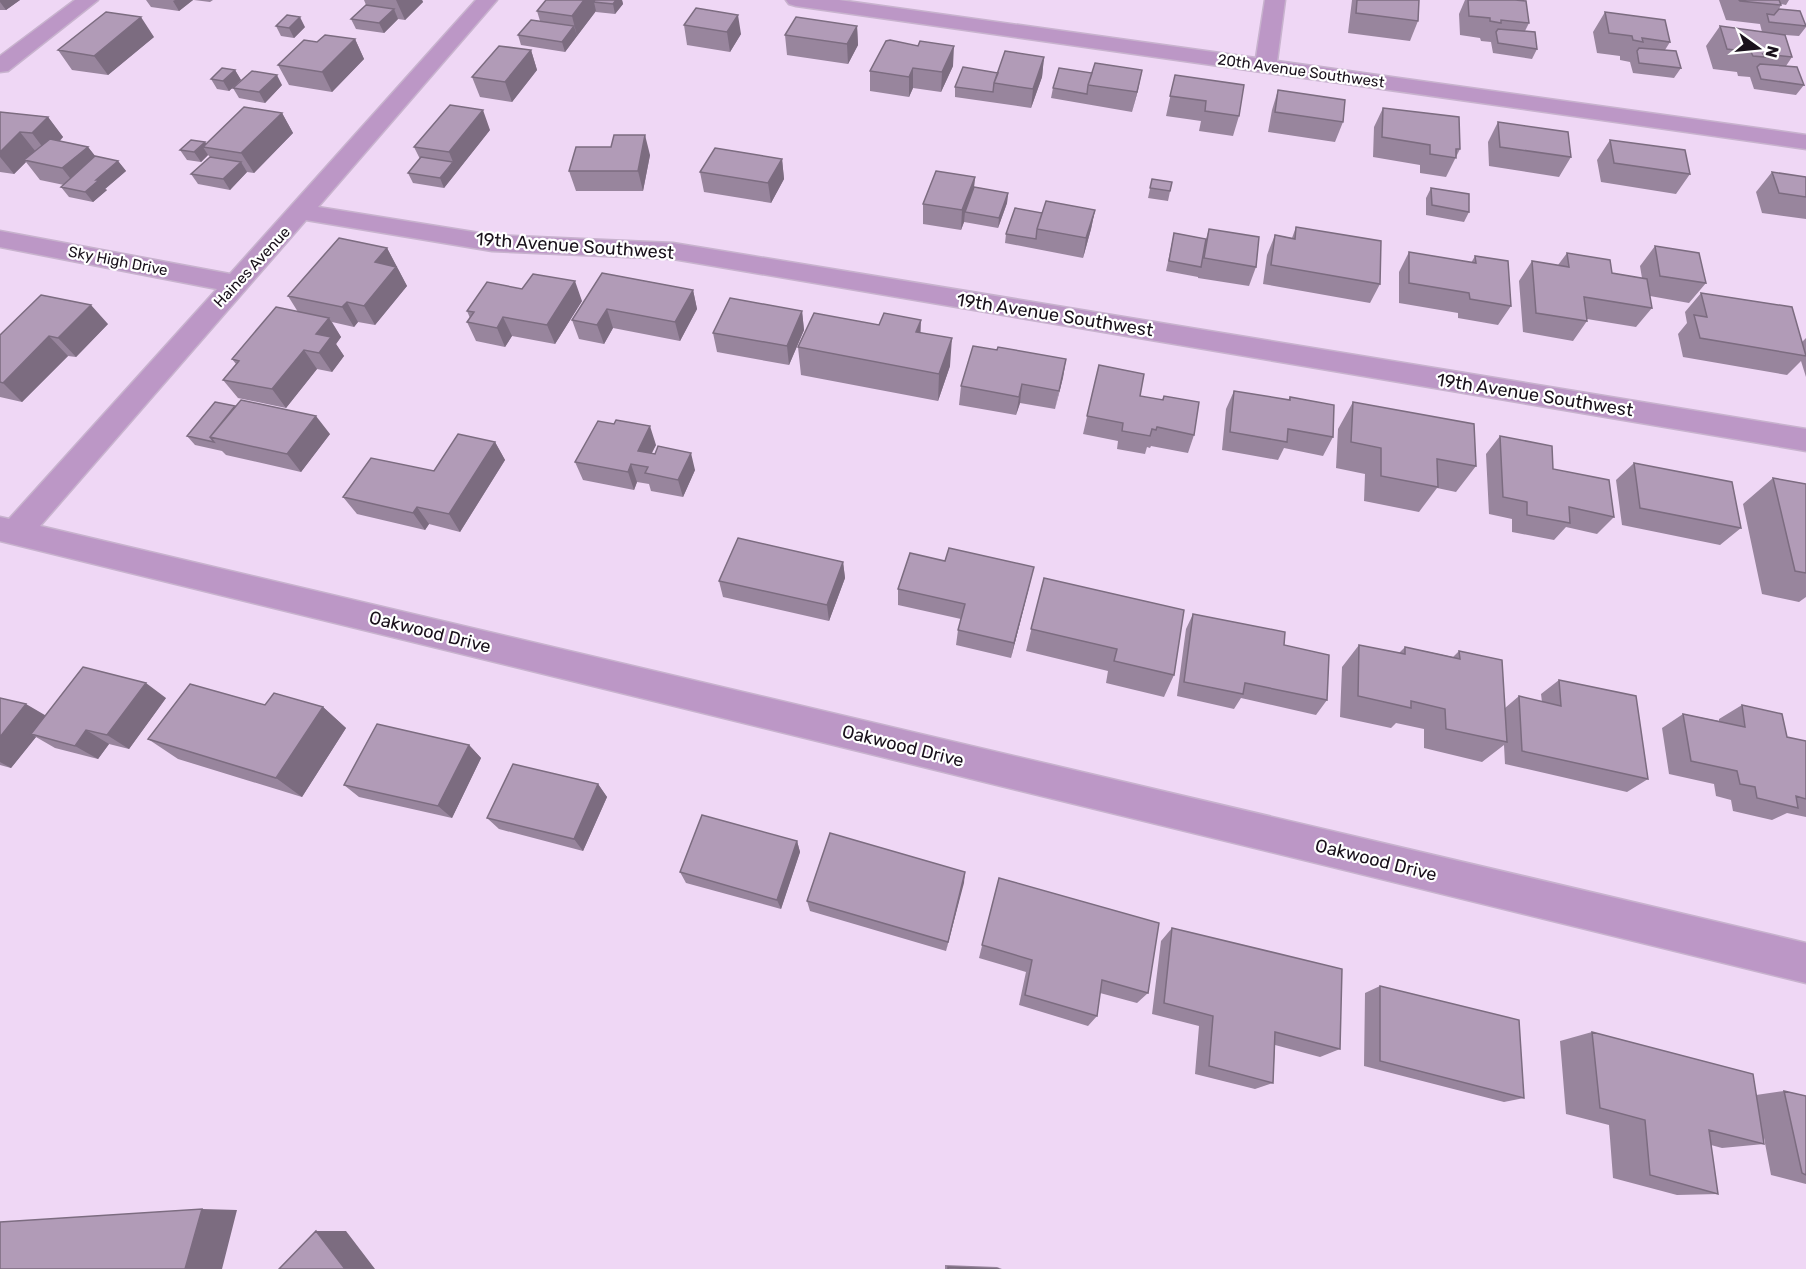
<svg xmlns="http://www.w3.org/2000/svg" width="1806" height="1269" font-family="Rubik,sans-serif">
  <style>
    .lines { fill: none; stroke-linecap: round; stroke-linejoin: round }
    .minor-casing { stroke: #c8b3ce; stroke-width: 3 }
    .minor { fill: #bc97c6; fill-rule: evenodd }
    .wall { fill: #98859d }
    .shaded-wall { fill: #7c6c80 }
    .building { fill: #b19bb7; stroke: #7c6c80; stroke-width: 1.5 }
    .labels { text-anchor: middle; stroke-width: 4.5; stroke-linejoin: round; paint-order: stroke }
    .far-street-label { font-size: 15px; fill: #19111b; stroke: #fff }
    .street-label { font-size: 18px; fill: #19111b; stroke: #fff }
  </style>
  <rect width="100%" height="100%" fill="#efd7f5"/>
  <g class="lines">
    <g class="minor-casing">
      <path id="minor" d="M75 0H98L8 71 0 72V56Z
        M476 0H497L318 207 492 235 673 243 1806 429V451L673 259 492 251 306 220 40 526 1806 943V983L0 541V517L9 519 217 289 0 247V231L230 274Z
        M786 0H839L1256 58 1265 0H1285L1277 61 1806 135V149L796 6 789 4Z"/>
    </g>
    <use href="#minor" class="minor"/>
  </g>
  <path class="wall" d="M0 0H20L6 10H0Z
    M146 0H193L179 11 151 7Z
    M194 0H213L210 2Z
    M364 0H422L423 2 405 20 398 19 384 33 356 29 351 19 366 5Z
    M546 0H622L623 4 615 14 596 12V11L565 52 521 45 518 35 540 21 537 11Z
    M1352 0H1419L1418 21 1410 41 1348 33Z
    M1465 0H1515L1529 23 1525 31 1537 49 1532 59 1493 53 1491 42 1481 41 1480 38 1460 35 1459 14Z
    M1719 0H1789L1786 5 1781 4V5L1779 9 1806 25V27L1799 36 1785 35 1792 57 1786 66 1804 85 1796 95 1754 89 1750 77 1738 76 1737 72 1713 69 1706 46 1720 26 1762 32 1760 24 1726 20Z
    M1605 12 1670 42 1665 50 1681 68 1674 78 1633 73 1630 62 1620 60V56L1597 53 1593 32Z
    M684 25 741 34 730 52 687 45Z
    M276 26 305 27 294 38 281 36Z
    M857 26 858 45 848 64 787 55 785 35Z
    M154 37 108 75 72 70 58 50Z
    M355 39 364 59 332 92 289 85 278 65 317 42Z
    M918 46 953 66 941 92 913 88 909 97 870 91V71Z
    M531 50 537 70 512 102 480 97 472 77Z
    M1044 57 1042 77 1031 108 955 97V87Z
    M1059 68 1138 90 1132 112 1051 98 1053 88Z
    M235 70 241 80 229 91 217 89 211 79Z
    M1175 75 1239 116 1233 136 1199 131 1201 121 1166 116Z
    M282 85 265 103 239 98 233 88Z
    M1278 90 1343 122 1335 142 1268 132 1272 110Z
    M1383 108 1460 149 1446 177 1420 173V165L1373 157 1374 127Z
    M0 112 48 117 63 137 60 141 88 147 95 156 118 161 126 171 105 189 107 190 93 202 69 197 61 187 64 185 40 180 26 162 14 174 0 172Z
    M282 113 293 133 254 173 247 172 230 190 198 184 191 174 210 157 208 155 201 162 187 160 180 150 205 142 206 144Z
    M1498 122 1571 157 1559 177 1489 166 1488 142Z
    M490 130 444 188 413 183 408 173 420 159 414 147Z
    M1610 140 1690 174 1676 194 1601 182 1597 160Z
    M611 147 650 155 643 191H576L569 171Z
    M782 159 784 179 771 203 704 192 700 172Z
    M1772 172 1806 177V219L1762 213 1756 192Z
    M975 177 974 187 1008 193 1007 203 998 228 964 222 961 230 923 224V204Z
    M1152 179 1172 182 1168 201 1148 198Z
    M1431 188 1469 212 1464 222 1426 215V198Z
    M1095 210 1091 229 1083 258 1005 243 1006 234 1042 213Z
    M1296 227 1380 284 1370 303 1263 284 1267 255 1275 235 1292 238Z
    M1209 229 1256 267 1249 286 1198 278V277L1166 271 1174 233 1206 239Z
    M1655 246 1706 283 1689 303 1650 296 1652 308 1636 327 1587 319V321L1573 341 1523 332 1519 281 1532 261 1558 265 1567 253 1612 273 1642 278 1640 266Z
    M387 248 407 286 375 325 358 322 354 327 332 322 341 337 336 344 344 356 332 372 317 369 286 408 238 398 223 380 236 364 232 359 298 312 288 296Z
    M1409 252 1471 263 1475 256 1511 306 1498 325 1458 318V313L1399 303V272Z
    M602 273 693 290 697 309 680 341 613 328 604 344 579 339 572 320Z
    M1701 293 1802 342 1806 338V377L1801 361 1787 375 1683 357 1678 334 1687 323 1685 312Z
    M582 301 555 344 512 336 505 347 476 341 467 322 470 318 467 311Z
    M802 311 804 330 789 365 717 352 713 333Z
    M108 324 76 357 68 356 22 402 0 397V335Z
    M921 333 950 366 938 401 801 375 798 347Z
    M997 350 1066 359 1055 409 1020 403 1016 415 959 405 961 386Z
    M1099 365 1140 396 1162 400 1164 396 1194 435 1188 453 1151 446 1150 448 1147 447 1145 454 1117 449 1118 441 1083 434Z
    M1234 391 1288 400 1290 397 1333 437 1323 456 1284 448 1278 460 1222 450 1226 409Z
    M1353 402 1476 466 1456 492 1437 488 1419 512 1364 501 1365 474 1336 468 1338 429Z
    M330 434 301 472 226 455 222 451 195 445 187 436Z
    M1500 436 1553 469 1614 517 1597 534 1566 527 1554 540 1512 532V519L1489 514 1486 454Z
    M495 442 505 460 460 532 429 524 425 530 357 514 343 497 434 471Z
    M656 445 651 453 695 470 683 497 651 491 649 484 637 482 634 490 583 480 575 462Z
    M1634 463 1741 528 1720 545 1622 525 1616 480Z
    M1773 478 1806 484V597L1799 602 1762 594 1743 504Z
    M843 562 845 578 829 621 723 597 719 581Z
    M1044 578 1174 675 1164 697 1106 683 1108 671 1026 651Z
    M1030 583 1011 658 956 645 958 630 961 619 898 605V589Z
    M1193 614 1284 645 1327 700 1316 715 1241 698 1234 709 1177 696 1186 629Z
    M1359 645 1399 653 1405 647 1453 657 1459 651 1505 708 1519 696 1542 702 1541 694 1559 680 1648 779 1627 792 1505 764 1504 745 1482 762 1424 748V729L1396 723 1391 728 1340 717 1342 667Z
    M0 698 45 716 166 698 129 749 109 744 98 759 55 748 36 737 11 768 0 765Z
    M265 705 323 707 346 728 302 797 178 759 148 739Z
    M1742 705 1787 737 1806 741V817L1787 813 1772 820 1733 811 1731 800 1716 796 1714 784 1669 774 1662 728 1683 714 1719 721V719Z
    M469 745 481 758 452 818 359 797 344 785Z
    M598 784 607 797 583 851 499 829 487 818Z
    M797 841 800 852 781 909 686 883 680 872Z
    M965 872 946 951 810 911 807 901Z
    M995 893 1148 993 1137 1003 1100 993 1097 1016 1088 1026 1019 1005 1026 972 979 958Z
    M1172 928 1340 1049 1320 1057 1275 1045 1273 1083 1255 1089 1195 1074 1199 1026 1152 1014 1161 941Z
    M1380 986 1524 1098 1504 1102 1364 1066 1365 993Z
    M1592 1032 1756 1095 1784 1091 1806 1096V1184L1771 1175 1764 1138V1144L1722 1148 1711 1145 1718 1194 1677 1195 1613 1178 1609 1125 1566 1114 1560 1041Z
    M945 1265 997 1267 1002 1269H945Z"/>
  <path class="shaded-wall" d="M0 0H20L6 10 0 2Z
    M175 0H193L179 11 173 1Z
    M396 0H422L423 2 405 20Z
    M584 0H596L594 2 596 11 577 36 572 16Z
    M616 0H622L623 4 615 14 613 4Z
    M394 9 398 19 384 33 379 23Z
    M738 15 741 34 730 52 727 32Z
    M141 17 154 37 108 75 94 56Z
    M300 17 305 27 294 38 289 28Z
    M574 26 577 36 565 52 562 42Z
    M857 26 858 45 848 64 847 44Z
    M355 39 364 59 332 92 322 72Z
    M954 46 953 66 941 92 942 72Z
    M531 50 537 70 512 102 505 82Z
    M1044 57 1042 77 1031 108 1033 89Z
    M913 68V88L909 97V77Z
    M235 70 241 80 229 91 223 81Z
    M1142 70 1138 90 1132 112 1137 92Z
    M277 75 282 85 265 103 259 92Z
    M483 110 490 130 444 188 440 178 453 162 449 152Z
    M282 113 293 133 254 173 241 153Z
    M48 117 63 137 47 153 32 133Z
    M20 132 36 152 24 160 26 162 14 174 0 157V152Z
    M645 135 650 155 643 191 638 171Z
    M205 142 209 148 203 147 208 155 201 162 194 152Z
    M88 147 103 166 78 188 62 168Z
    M782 159 784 179 771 203 768 183Z
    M118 161 126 171 105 189 107 190 93 202 85 192 96 180Z
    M241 162 247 172 230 190 223 179Z
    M975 177 973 197 965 212 964 222 961 230 962 210Z
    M1008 193 1007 203 998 228 999 218Z
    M1095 210 1091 229 1083 258 1086 238Z
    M387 248 407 286 375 325 364 306 375 262Z
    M575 281 582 301 555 344 547 325Z
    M693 290 697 309 680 341 675 322Z
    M347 302 358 322 354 327 342 307Z
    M91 305 108 324 76 357 58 338Z
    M607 309 613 328 604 344 597 325Z
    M802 311 804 330 789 365 787 346Z
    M503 317 512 336 505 347 497 328Z
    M329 318 341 337 336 344 344 356 332 372 319 353 316 334Z
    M921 320 920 348 916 332Z
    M49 336 68 356 22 402 3 383Z
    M952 338 950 366 938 401 939 374Z
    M304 350 317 369 286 408 272 389Z
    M1066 359 1063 378 1055 409 1059 391Z
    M1022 384 1020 403 1016 415 1019 397Z
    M316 416 330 434 301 472 287 454Z
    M650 426 656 445 645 467 638 451Z
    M495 442 505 460 460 532 449 514Z
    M691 453 695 470 683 497 678 480Z
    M631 464 637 482 634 490 628 472Z
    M417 507 429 524 425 530 413 513Z
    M843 562 845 578 829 621 827 605Z
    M1034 567 1030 583 1011 658 1014 643Z
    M146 683 166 698 129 749 107 735Z
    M26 704 50 718 31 734 36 737 11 768 0 762V737Z
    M323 707 346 728 302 797 276 778Z
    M86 730 109 744 98 759 75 746Z
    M469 745 481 758 452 818 438 806Z
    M598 784 607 797 583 851 574 839Z
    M797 841 800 852 781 909 777 900Z
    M965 872 964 883 946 951 948 942Z
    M202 1209 237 1210 222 1269H185Z
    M316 1231H346L375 1269H345Z"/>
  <path class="building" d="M546 0H584L572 16 537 11Z
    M595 0H616L613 4 594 2Z
    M1357 0H1419L1418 21 1356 13Z
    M1468 0H1515L1526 1 1529 23 1501 20V23L1490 21V18L1469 16Z
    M1739 0H1779L1781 5 1740 1Z
    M366 5 394 9 379 23 351 19Z
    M696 8 738 15 727 32 684 25Z
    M1779 9 1800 11 1806 26 1769 22 1767 14 1774 15Z
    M106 12 141 17 94 56 58 50Z
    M1605 12 1665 20 1670 42 1642 38 1643 42 1633 40 1632 36 1609 33Z
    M287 15 300 17 289 28 276 26Z
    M796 17 857 26 847 44 785 35Z
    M531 20 574 26 562 42 518 35Z
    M1720 26 1785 35 1792 57 1763 54 1765 57 1753 56 1751 52 1727 49Z
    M1498 29 1535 32 1537 49 1498 43 1496 32Z
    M325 35 355 39 322 72 278 65 304 40 317 42Z
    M890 40 918 46 920 41 954 46 942 72 913 68 909 77 870 71 886 41Z
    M499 46 531 50 505 82 472 77Z
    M1639 48 1676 51 1681 68 1639 63 1637 51Z
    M1005 51 1044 57 1033 89 994 83Z
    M1095 63 1142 70 1137 92 1088 85Z
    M1760 64 1797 67 1804 85 1761 79 1757 67Z
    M963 67 998 73 994 83 993 92 955 87Z
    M222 68 235 70 223 81 211 79Z
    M1059 68 1092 73 1088 85 1087 94 1053 88Z
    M252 71 277 75 259 92 233 88Z
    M1175 75 1244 85 1239 116 1205 111 1206 101 1170 96Z
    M1278 90 1345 100 1343 122 1275 112Z
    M450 105 483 110 449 152 414 147Z
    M244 107 282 113 241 153 203 147Z
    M1383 108 1459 117 1460 149H1456V158L1430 154V145L1382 137Z
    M0 112 48 117 32 133 20 132 0 152Z
    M1498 122 1568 132 1571 157 1500 147Z
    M614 135H645L638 171H569L576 147H611Z
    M50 139 88 147 62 168 24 160Z
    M191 140 205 142 194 152 180 150Z
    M1610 140 1685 150 1690 174 1614 163Z
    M715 148 782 159 768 183 700 172Z
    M95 156 118 161 96 180H99L85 192 61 187Z
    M210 157 241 162 223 179 191 174Z
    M421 157 453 162 440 178 408 173Z
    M936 171 975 177 962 210 923 204Z
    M1772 172 1806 177V197L1779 193Z
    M1152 179 1172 182 1170 191 1150 188Z
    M974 187 1008 193 999 218 965 212Z
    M1431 188 1469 194V212L1432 205Z
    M1046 201 1095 210 1086 238 1037 229Z
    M1015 208 1042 213 1037 229 1036 239 1006 234Z
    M1296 227 1381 241 1380 284 1271 265 1275 235 1295 239Z
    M1209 229 1259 237 1256 267 1204 258Z
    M1174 233 1206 239 1201 267 1169 261Z
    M339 238 387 248 375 262 396 267 364 306 347 302 342 307 288 296Z
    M1655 246 1699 253 1706 283 1660 276Z
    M1409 252 1476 263 1475 256 1508 261 1511 306 1470 299 1469 293 1409 283Z
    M1567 253 1610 260 1612 273 1647 279 1652 308 1584 297 1587 321 1536 313 1532 261 1569 267Z
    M602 273 693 290 675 322 607 309 597 325 572 320Z
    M533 274 575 281 547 325 503 317 497 328 467 322 474 312 467 311 487 282 522 289Z
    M1701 293 1792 307 1806 356 1700 338 1694 315 1707 317Z
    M41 295 91 305 58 338 49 336 3 383 0 382V335Z
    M730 298 802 311 787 346 713 333Z
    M276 307 329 318 316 334 331 337 319 353 304 350 272 389 223 380 239 361 232 359Z
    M814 313 879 325 884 313 921 320 916 332 952 338 939 374 798 347Z
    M973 346 997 350 998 347 1066 359 1059 391 1022 384 1019 397 961 386Z
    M1099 365 1144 374 1140 396 1163 400 1164 396 1199 402 1194 435 1157 427 1156 430 1152 429 1150 436 1122 431 1123 423 1087 416Z
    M1234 391 1290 400V397L1334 405 1333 437 1288 429 1287 442 1230 432Z
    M241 400 316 416 287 454 210 437Z
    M215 402 235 406 210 437 214 442 187 436Z
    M1353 402 1474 424 1476 466 1437 459 1438 487 1381 476V448L1351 442Z
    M616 420 650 426 638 451 655 454 658 446 691 453 678 480 645 473 648 467 631 464 628 472 575 462 598 421 614 424Z
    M458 434 495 442 449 514 417 507 413 513 343 497 371 458 434 471Z
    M1500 436 1552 446 1553 469 1609 480 1614 517 1569 507 1570 523 1527 515V502L1503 497Z
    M1634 463 1732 482 1741 528 1640 508Z
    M1773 478 1806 484V573L1795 571Z
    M738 538 843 562 827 605 719 581Z
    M949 548 1034 567 1014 643 958 630 965 604 898 589 910 553 945 561Z
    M1044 578 1184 610 1174 675 1114 661 1117 649 1031 629Z
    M1193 614 1285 632 1284 645 1329 655 1327 700 1245 683 1243 694 1184 682Z
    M1359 645 1405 654V647L1460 659 1459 651 1502 660 1507 742 1446 729 1445 709 1411 701V708L1358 696Z
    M83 667 146 683 107 735 86 730 75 746 31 734Z
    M1559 680 1636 696 1648 779 1522 751 1519 696 1561 706Z
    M190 684 265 705 274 693 323 707 276 778 148 739Z
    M0 698 26 704 0 737Z
    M1742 705 1782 714 1787 737 1806 741V799L1796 796 1798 808 1757 798 1755 787 1740 784 1737 771 1691 761 1683 714 1745 727Z
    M377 724 469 745 438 806 344 785Z
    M513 764 598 784 574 839 487 818Z
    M702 815 797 841 777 900 680 872Z
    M830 833 965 872 948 942 807 901Z
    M999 878 1159 923 1148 993 1102 980 1097 1016 1025 995 1032 960 982 945Z
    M1172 928 1342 969 1340 1049 1275 1032 1273 1083 1209 1066 1213 1016 1164 1003Z
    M1380 986 1519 1020 1524 1098 1380 1061Z
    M1592 1032 1753 1074 1764 1144 1709 1130 1718 1194 1650 1175 1645 1120 1600 1108Z
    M1784 1091 1806 1096V1175L1802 1173Z
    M202 1209 185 1269H0V1222Z
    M316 1231 345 1269H279Z
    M948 1267 999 1269H948Z"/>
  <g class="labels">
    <g class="far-street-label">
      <text transform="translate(1301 71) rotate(8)" y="5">20th Avenue Southwest</text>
      <text transform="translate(118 261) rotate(11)" y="5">Sky High Drive</text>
      <text transform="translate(252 267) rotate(-47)" y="5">Haines Avenue</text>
    </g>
    <g class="street-label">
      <text transform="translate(575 246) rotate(4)" y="6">19th Avenue Southwest</text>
      <text transform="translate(1055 315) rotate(9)" y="6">19th Avenue Southwest</text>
      <text transform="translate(1535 395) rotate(9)" y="6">19th Avenue Southwest</text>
      <text transform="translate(430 632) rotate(14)" y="6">Oakwood Drive</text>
      <text transform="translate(903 746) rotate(14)" y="6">Oakwood Drive</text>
      <text transform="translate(1376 860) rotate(14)" y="6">Oakwood Drive</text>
    </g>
  </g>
  <g transform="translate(1758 48) rotate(105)" stroke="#ffffff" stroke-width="4.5" paint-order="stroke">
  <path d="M0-4.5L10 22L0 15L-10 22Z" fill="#19111b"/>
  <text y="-9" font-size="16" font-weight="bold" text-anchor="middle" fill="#19111b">N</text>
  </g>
</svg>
